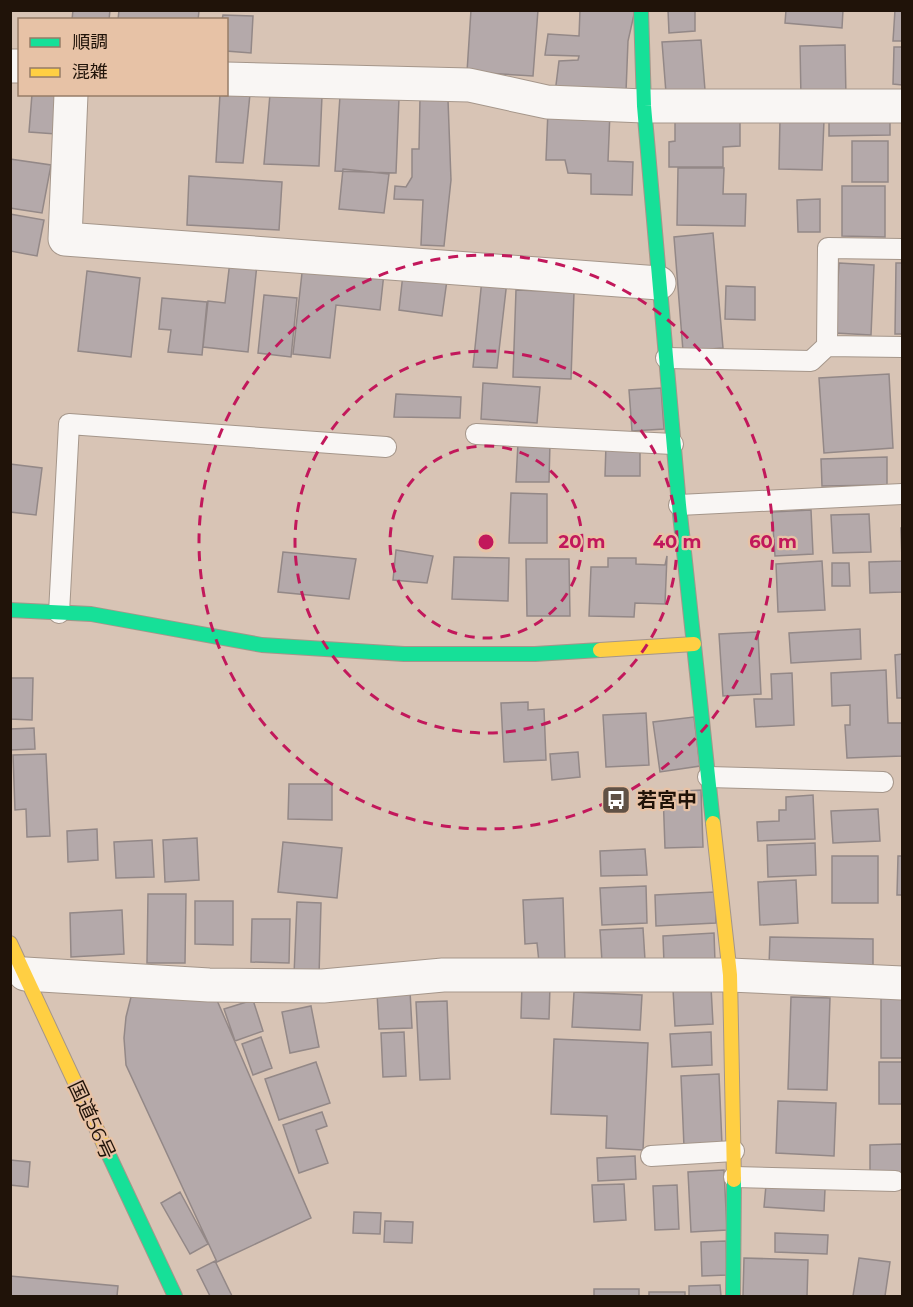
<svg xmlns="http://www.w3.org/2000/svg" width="913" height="1307" font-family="Montserrat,'Noto Sans JP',sans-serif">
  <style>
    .building { fill: #b4a9aa; stroke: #938887; stroke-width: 1.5 }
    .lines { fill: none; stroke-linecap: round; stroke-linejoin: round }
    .lane-casing { stroke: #a5968a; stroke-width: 22 }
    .street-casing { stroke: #a5968a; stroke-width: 35 }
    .fast-casing { stroke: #a5968a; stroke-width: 16 }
    .slow-casing { stroke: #a5968a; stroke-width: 16 }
    .lane { stroke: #f9f6f4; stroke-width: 20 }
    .street { stroke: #f9f6f4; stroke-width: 33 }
    .fast { stroke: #16e098; stroke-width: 14 }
    .slow { stroke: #ffcf43; stroke-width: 14 }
    .ring { fill: none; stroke: #c2185b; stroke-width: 3; stroke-dasharray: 10 8 }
    .labels { text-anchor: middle; stroke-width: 4.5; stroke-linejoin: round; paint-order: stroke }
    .poi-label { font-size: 20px; font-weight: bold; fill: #201309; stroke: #e7c2a6; text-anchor: start }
    .street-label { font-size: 20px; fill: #201309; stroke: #e7c2a6 }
    .centre { fill: #c2185b; stroke: #e7c2a6; stroke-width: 3 }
    .ring-label { font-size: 18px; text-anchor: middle; font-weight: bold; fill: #c2185b; stroke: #e7c2a6; stroke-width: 4.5; stroke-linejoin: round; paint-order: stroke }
  </style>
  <rect width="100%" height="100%" fill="#d8c4b5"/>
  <path class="building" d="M73 10H110L109 20H72Z
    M119 10H188L199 11 198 20H118Z
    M471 10H538L533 76 467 72Z
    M580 10H635L628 41 626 92 555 93 559 61 578 60 579 56 545 55 548 34 579 36Z
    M668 10H695V31L669 33Z
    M786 10H843L842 28 785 23Z
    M895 10H902V41H893Z
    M223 15 253 16 251 53 226 51V20H222Z
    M701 40 705 90 666 93 662 42Z
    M845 45 846 99H801L800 46Z
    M894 47H902V85L893 84Z
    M32 94H60L56 134 29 132Z
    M220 94H250L243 163 216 162Z
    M270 94 322 96 319 166 264 164Z
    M340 96 399 98 396 173 335 171Z
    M420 99 448 100 451 180 444 246 421 245 423 200 394 199 395 186 406 187 412 177V149H419Z
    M548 110 610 112 608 161 633 162 632 195 591 194V174L568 173 565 160H546Z
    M675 113H740V146L723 147V167H669V142L675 141Z
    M890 113V135L829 136V114Z
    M780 119 824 120 822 170 779 169Z
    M852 141H888V182H852Z
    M10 159 51 165 42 213 10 208Z
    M678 168H724L723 194H746L745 226 677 225Z
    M343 169 389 174 384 213 339 209Z
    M189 176 282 182 279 230 187 225Z
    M842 186H885V237L842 236Z
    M820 199V232H798L797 200Z
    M10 214 44 220 37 256 10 251Z
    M713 233 723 348 683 351 674 237Z
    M230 261 257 264 248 352 203 347 208 301 225 303Z
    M839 263 874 265 871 335 835 333Z
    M896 263H902V334H895Z
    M303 264 384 273 380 310 336 305 330 358 293 354Z
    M87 271 140 278 131 357 78 351Z
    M403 274 447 280 442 316 399 310Z
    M482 279 507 281 497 368 473 367Z
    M726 286 755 287V320L725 319Z
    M516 290 574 292 571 379 513 377Z
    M264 295 297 298 291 357 258 353Z
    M162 298 207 302 202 355 168 352 171 330 159 329Z
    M889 374 893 448 824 453 819 378Z
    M483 383 540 387 537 423 481 419Z
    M661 388 664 429 632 431 629 390Z
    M396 394 461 397 460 418 394 417Z
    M518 442 550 443 549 482H516Z
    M606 444H640V476H605Z
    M887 457V485L822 486 821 459Z
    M10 464 42 468 36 515 10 512Z
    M511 493 547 494V543H509Z
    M811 510 813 554 775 556 772 512Z
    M869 514 871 552 833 553 831 515Z
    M901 528H902V592L870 593 869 562 902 561Z
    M396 550 433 556 427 583 393 580Z
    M283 552 356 559 349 599 278 592Z
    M667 556 665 604 635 603 634 617 589 616 591 567H608V558H636V564L665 565Z
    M454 557 509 558 508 601 452 599Z
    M526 559H569L570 616H527Z
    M822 561 825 610 778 612 776 564Z
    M832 563H849L850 586H832Z
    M860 629 861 659 791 663 789 633Z
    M758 632 761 694 723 696 719 634Z
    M902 654V698H897L895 655Z
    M886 670 888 723H902V756L847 758 845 725H850V705L832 706 831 673Z
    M792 673 794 725 756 727 754 699H772L771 674Z
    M10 678H33L32 720 10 719Z
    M528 702V710L544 709 546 760 504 762 501 703Z
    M646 713 649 765 606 767 603 715Z
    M694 717 700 766 660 772 653 722Z
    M34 728 35 749 10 750V729Z
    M578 752 580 777 552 780 550 754Z
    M46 754 50 836 27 837 26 809 15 810 13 755Z
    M289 784H332V820L288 819Z
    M701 790 703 847 665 848 663 792Z
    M813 795 815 839 758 841 757 822 779 821V810H786V797Z
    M878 809 880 841 833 843 831 811Z
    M97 829 98 860 68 862 67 831Z
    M197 838 199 880 165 882 163 840Z
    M152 840 154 877 116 878 114 842Z
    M283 842 342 848 337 898 278 892Z
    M815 843 816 875 768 877 767 845Z
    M645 849 647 875 601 876 600 851Z
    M832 856H878V903H832Z
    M898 856H902V895H897Z
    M796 880 798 923 760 925 758 882Z
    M646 886 647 923 602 925 600 888Z
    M715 892 716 923 656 926 655 895Z
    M148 894H186L185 963H147Z
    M563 898 565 961 539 962 537 943 525 944 523 900Z
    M195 901H233V945L195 944Z
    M297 902 321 903 319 976 294 975Z
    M122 910 124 954 71 957 70 913Z
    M252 919H290L289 963 251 962Z
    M643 928 645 960 602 962 600 930Z
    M714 933 715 962 664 964 663 936Z
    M770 937 873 939V968L769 966Z
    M522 984 550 986 549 1019 521 1018Z
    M711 987 713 1024 675 1026 673 989Z
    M410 991 412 1028 379 1029 377 993Z
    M574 992 642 995 640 1030 572 1027Z
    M132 993 216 998 311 1218 217 1262 126 1065 124 1038 126 1017Z
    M791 997 830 998 827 1090 788 1089Z
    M881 997H902V1058H881Z
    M253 1000 263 1031 235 1041 224 1009Z
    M447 1001 450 1079 420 1080 416 1002Z
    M311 1006 319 1047 290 1053 282 1012Z
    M404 1032 406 1076 383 1077 381 1033Z
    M711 1032 712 1065 672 1067 670 1034Z
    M261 1037 272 1068 253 1075 242 1044Z
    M554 1039 648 1043 643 1150 606 1148 607 1116 551 1114Z
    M316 1062 330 1103 279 1120 265 1079Z
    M879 1062H902V1104H879Z
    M719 1074 722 1145 684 1147 681 1076Z
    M778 1101 836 1103 834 1156 776 1153Z
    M322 1112 327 1126 316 1130 328 1163 299 1173 283 1125Z
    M902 1144V1173H870V1145Z
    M635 1156 636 1179 598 1181 597 1158Z
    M10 1160 30 1162 28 1187 10 1185Z
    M724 1170 727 1230 691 1232 688 1172Z
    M624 1184 626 1220 594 1222 592 1185Z
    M677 1185 679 1229 655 1230 653 1186Z
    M766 1185 825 1189 824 1211 764 1207Z
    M180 1192 208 1244 190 1254 161 1203Z
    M354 1212 381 1213 380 1234 353 1233Z
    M385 1221 413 1222 412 1243 384 1242Z
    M775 1233 828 1235 827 1254 775 1252Z
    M726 1241 727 1275 702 1276 701 1242Z
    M744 1258 808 1260 807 1296H743Z
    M859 1258 890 1262 885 1296H853Z
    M215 1261 232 1296H210L197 1270Z
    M10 1276 118 1286 117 1296H10Z
    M720 1285 721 1296H689V1286Z
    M594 1289H639V1296H594Z
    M649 1292H685V1296H649Z"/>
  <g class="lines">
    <g class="lane-casing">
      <path id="lane" d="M902 249 828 248 827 346 902 347
        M666 358 811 361 827 346
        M476 434 673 444
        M679 505 902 494
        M59 613 69 424 386 447
        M708 777 883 782
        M651 1156 734 1151
        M734 1177 895 1181"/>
    </g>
    <g class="street-casing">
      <path id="street" d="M10 66H20
        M226 79 469 85 547 102 644 106H902
        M71 94 65 239 659 283
        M25 974 209 985 323 986 443 975H730L902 983"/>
    </g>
    <g class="fast-casing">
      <path id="fast" d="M641 10 644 106 679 505 713 823
        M10 610 91 614 262 645 404 654H535L600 650
        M106 1149 175 1296
        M733 1296 734 1180"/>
    </g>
    <g class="slow-casing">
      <path id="slow" d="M600 650 694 644
        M713 823 730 975 734 1180
        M10 943 106 1149"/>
    </g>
    <use href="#lane" class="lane"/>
    <use href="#street" class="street"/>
    <use href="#fast" class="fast"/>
    <use href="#slow" class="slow"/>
  </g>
  <g class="ring">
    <circle cx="486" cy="542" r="96"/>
    <circle cx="486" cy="542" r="191"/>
    <circle cx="486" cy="542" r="287"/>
  </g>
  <defs>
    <g id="bus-square" transform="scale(1.5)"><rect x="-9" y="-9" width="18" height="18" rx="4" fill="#605145" stroke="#e7c2a6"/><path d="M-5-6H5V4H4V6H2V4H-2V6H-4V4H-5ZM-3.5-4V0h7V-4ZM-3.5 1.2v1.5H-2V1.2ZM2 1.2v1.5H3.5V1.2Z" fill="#fff"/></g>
  </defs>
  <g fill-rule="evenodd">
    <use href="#bus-square" x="616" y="800"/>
  </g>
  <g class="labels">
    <g class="poi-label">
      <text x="637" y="807">若宮中</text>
    </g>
    <g class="street-label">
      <text transform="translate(92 1120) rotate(65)" y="7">国道56号</text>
    </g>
  </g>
  <circle cx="486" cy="542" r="9" class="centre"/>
  <g class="ring-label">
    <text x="582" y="548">20 m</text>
    <text x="677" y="548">40 m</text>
    <text x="773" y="548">60 m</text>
  </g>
  <rect width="913" height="1307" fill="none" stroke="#201309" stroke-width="24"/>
  <rect x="18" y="18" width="210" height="78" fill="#e7c2a6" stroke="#977c67" stroke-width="1.5"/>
  <rect x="30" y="38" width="30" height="9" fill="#16e098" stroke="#977c67" stroke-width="1.5"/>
  <text x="72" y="48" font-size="18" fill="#201309">順調</text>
  <rect x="30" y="68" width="30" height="9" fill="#ffcf43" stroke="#977c67" stroke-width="1.5"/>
  <text x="72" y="78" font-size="18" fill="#201309">混雑</text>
</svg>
